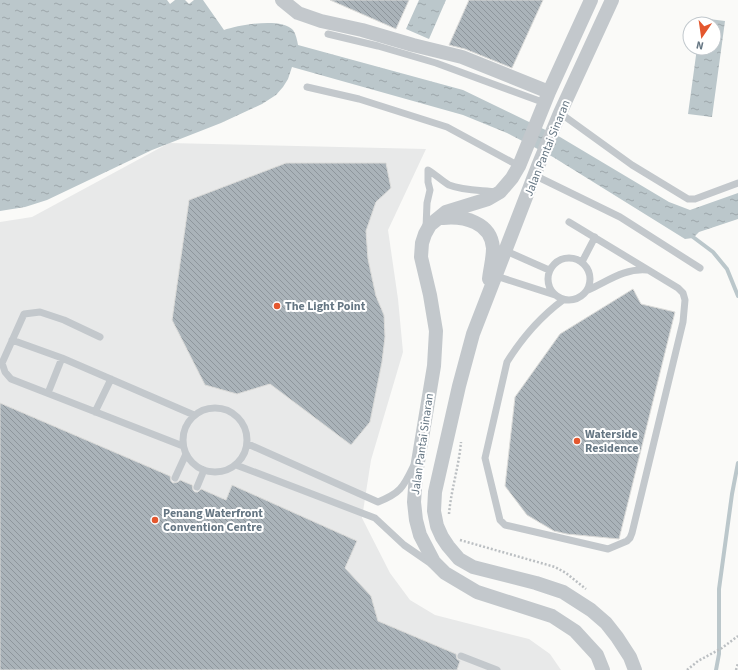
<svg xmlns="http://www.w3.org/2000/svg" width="738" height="670" font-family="'Source Sans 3',sans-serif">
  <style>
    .built { fill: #e8e9e9 }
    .water { fill: url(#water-ripples) }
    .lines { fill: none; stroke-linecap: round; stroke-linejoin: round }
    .stream { stroke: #bbc7cb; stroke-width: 4 }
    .building { fill: url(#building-back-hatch); stroke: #dcdcda }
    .path { stroke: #bbbfc2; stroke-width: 2.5; stroke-dasharray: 2 2; stroke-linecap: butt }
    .service { stroke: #c3c8cc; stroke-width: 7 }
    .minor { stroke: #c3c8cc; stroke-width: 14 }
    .poi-dot { fill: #e4572e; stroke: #fff; stroke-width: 1.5 }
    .labels { text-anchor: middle; stroke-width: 4; stroke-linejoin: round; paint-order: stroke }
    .street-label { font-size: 12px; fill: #657683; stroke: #fff }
    .poi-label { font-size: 12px; font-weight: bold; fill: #657683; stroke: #fff; text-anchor: start }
  </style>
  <defs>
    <pattern id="water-ripples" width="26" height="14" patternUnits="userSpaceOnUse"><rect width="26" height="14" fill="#bbc7cb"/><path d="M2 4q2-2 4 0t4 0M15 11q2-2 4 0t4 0" fill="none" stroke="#9ca6aa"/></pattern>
    <pattern id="building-back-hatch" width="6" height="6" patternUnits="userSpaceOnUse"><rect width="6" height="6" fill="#aab3b9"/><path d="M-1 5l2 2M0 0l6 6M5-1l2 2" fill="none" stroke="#8e969c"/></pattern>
  </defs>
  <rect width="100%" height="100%" fill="#fafaf8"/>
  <path class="built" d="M169 143 426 149 388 230 398 299 403 352 371 460 362 518 390 573 410 600 435 615 529 639 550 654 561 670H0V222L32 217Z"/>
  <path class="water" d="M0 0H167L170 4 175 0H185L189 4 194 0H203L224 30C239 25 281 17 293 30 296 34 297 40 298 45L463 90 560 137 669 202 690 210 738 193V219L699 232 693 238 685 239 553 157 507 133 463 115 292 67 288 79 283 87 276 95 262 104 221 123 152 150 47 200 25 207 0 211Z
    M419 0H446L429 39 406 29Z
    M701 18 725 21 712 117 688 114 697 48H714V24H700Z"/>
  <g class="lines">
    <path class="stream" d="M689 234 713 252 727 269 738 296
      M716 670 719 654V589L732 494 738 463"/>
  </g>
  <path class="building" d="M330 0H409L396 29Z
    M469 0H543L512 68 465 49 449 45Z
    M286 163H386L391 188 376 202 366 231 368 259 376 296 384 315 385 337 382 362 370 422 351 445 270 384 237 394 205 385 172 320 189 200Z
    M633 289 641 304 675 312 619 539 567 534 554 531 527 515 505 486 515 397 560 334Z
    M0 403 170 476 171 481 173 483 178 482 180 480 192 485 193 490 195 492H198L201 489 226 500 232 485 357 541 345 568 371 596 378 621 456 654 457 659 460 661 457 670H0Z"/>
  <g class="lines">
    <path class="path" d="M449 514C451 490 459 466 461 442
      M460 540 555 567 566 573 586 589
      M687 670 698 661 722 648 738 636
      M736 670 738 663"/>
    <path class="service" d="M328 34 378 46 436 63 545 103
      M307 87 359 99 447 127 519 166
      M560 113 632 165 688 199H695L738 183
      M534 175 620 217 700 268
      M426 228 427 203 430 190 428 182V170C435 174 443 182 449 185 464 191 481 190 497 192
      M506 251 549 270
      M548 279a21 21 0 1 1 42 0a21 21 0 1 1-42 0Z
      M582 262 595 237
      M496 276 555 295
      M588 290C608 281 625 268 647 270
      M563 300C540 317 522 338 507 362L485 458 500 520 505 525 608 549 627 541 630 538 632 533 683 322 685 300 683 293 678 288 569 222
      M100 337 64 320 40 312 24 314 2 363 5 372 11 379 183 446
      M12 340 62 358 194 415
      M48 393 62 358
      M183 440a32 32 0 1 1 64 0a32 32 0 1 1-64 0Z
      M95 412 111 379
      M248 444 378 502C400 493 403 488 413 467
      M236 465 375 518 404 545 433 565
      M175 478 186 454
      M197 487 204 470
      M461 656 497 670"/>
    <path class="minor" d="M282 0 298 13 321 21 362 30 413 45 462 57 549 92
      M591 0 549 92 519 166 512 178 500 192 488 199 446 212 430 225 425 234 422 243 421 257 430 295 436 331 434 366 416 474 414 502 416 520 420 535 434 562 445 573 477 592 552 616 575 631 597 655 603 670
      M612 0 560 113 538 166 473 334 459 386 435 492 434 511 437 526 442 537 448 546 459 559 473 567 536 583 563 592 591 610 606 623 617 637 630 657 635 670
      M443 218C464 216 491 222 493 248 493 259 490 269 489 279"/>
  </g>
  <g class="poi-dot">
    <circle cx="277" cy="306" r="4"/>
    <circle cx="577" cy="441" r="4"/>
    <circle cx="155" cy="520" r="4"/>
  </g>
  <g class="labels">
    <g class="street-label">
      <text transform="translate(547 148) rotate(-68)" y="4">Jalan Pantai Sinaran</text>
      <text transform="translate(422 444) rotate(-82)" y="4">Jalan Pantai Sinaran</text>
    </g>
    <g class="poi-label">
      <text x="285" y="310">The Light Point</text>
      <text x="585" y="438">Waterside<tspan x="585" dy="14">Residence</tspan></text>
      <text x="163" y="517">Penang Waterfront<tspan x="163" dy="14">Convention Centre</tspan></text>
    </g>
  </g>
  <g transform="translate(702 36) rotate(193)"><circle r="19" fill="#ffffff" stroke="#c1c8cd"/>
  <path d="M0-3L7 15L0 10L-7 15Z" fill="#e4572e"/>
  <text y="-6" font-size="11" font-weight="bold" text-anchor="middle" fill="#657683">N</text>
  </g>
</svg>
